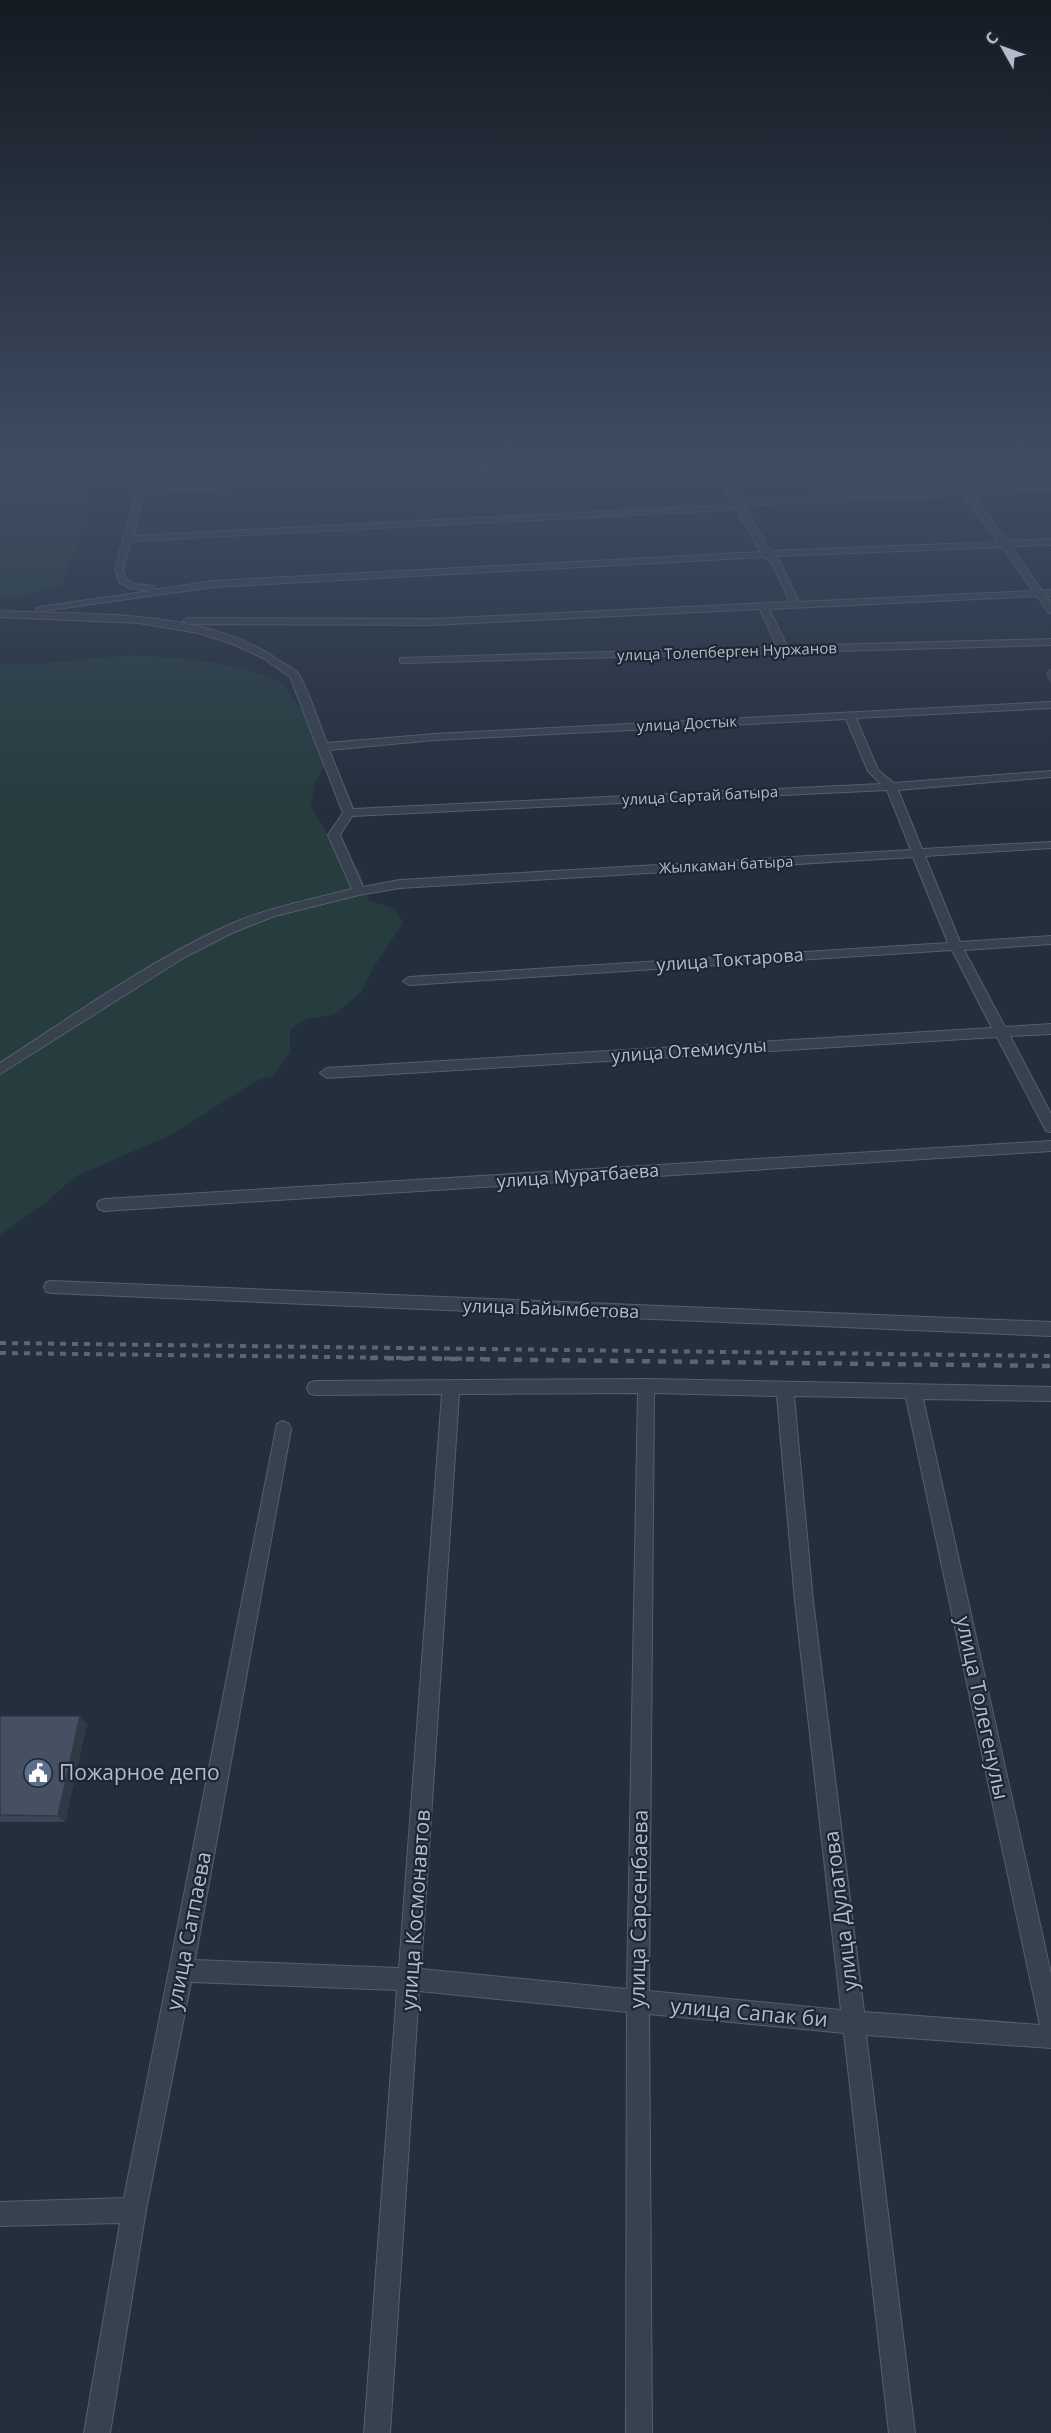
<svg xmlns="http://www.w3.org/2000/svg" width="1051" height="2433" font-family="'Open Sans',sans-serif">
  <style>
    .green { fill: #263c3f }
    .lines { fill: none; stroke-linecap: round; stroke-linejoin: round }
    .minor-casing { stroke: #565f6c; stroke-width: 2 }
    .minor { fill: #38414e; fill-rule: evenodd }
    .rail-far1 { stroke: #5a6575; stroke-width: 4; stroke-dasharray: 6 6; stroke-linecap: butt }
    .rail { stroke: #5a6575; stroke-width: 4.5; stroke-dasharray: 8 8; stroke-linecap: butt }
    .wall { fill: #3b4654 }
    .shaded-wall { fill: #303945 }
    .building { fill: #455162; stroke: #303945; stroke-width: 1.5 }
    .labels { text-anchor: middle; stroke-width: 4.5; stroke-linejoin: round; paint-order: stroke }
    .far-street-label { font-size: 15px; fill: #b4bcc9; stroke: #1d2633 }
    .street-label { font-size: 18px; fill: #b4bcc9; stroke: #1d2633 }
    .near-street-label { font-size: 21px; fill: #b4bcc9; stroke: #1d2633 }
    .near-poi-label { font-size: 21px; fill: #b4bcc9; stroke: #1d2633; text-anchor: start }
  </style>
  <rect width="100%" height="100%" fill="#242f3e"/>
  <path class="green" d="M0 470 44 475 80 486 90 505 80 540 61 585 35 593 0 599Z
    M128 655C164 656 252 663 281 683 292 691 320 745 329 760L315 781 311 806 329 837 360 871 368 900 395 909 403 923 373 968 361 992 334 1015 307 1019 290 1030V1053L273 1076 257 1080 173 1134 76 1176 44 1204 0 1235V665L38 664Z"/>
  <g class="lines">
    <g class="minor-casing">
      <path id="minor" d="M142 462H150L146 488 564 462H611L144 493 133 536 727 505 732 502 709 462H717L740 500 960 490 939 462H947L968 489 1051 486V490L972 494 1007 541 1051 539V545L1011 546 1042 591 1051 590V596H1046L1051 603V613L1048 612 1037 596 769 609 787 646 1051 639V645L403 663 400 662V658L777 647 760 609 432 625 188 624 183 621 188 618 432 619 790 602 772 563 765 557 213 587 36 612V608L39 607 150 591 130 588 119 582 115 569 137 491ZM963 495 999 542 770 551 743 505ZM735 507 761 552 213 581 153 590 154 586 135 584 126 579 123 569 131 541 728 510ZM1002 547 1033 591 799 602 780 562 775 556Z
        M0 611C88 615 202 608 277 659 284 664 295 668 299 675 311 695 318 722 327 743L435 734 1051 702V708L856 718 878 770 894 783 1051 771V777L898 790 922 849 1051 842V848L925 856 960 942 1051 936V944L964 950 1005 1027 1051 1024V1034L1010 1036 1051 1114V1132L1046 1131 997 1037 327 1078 320 1073 327 1068 992 1028 952 950 409 985 403 981 409 977 948 943 913 857 400 888 359 895 275 916 234 932 185 957 0 1074V1063C73 1016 146 963 224 927 265 908 309 900 352 889L328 835 343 813 290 677 263 658 233 644 198 633 139 623 0 617ZM846 719 868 771 881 784 353 809 329 750 435 740ZM887 790 911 850 400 880 363 887 340 835 352 816Z
        M1051 1141V1151L104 1211 99 1209 97 1205 99 1201 104 1199Z
        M52 1281 1051 1322V1336L52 1293 46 1292 44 1287 46 1282Z
        M646 1379 1051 1387V1401L923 1399 1051 1974V2048L866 2035 915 2433H889L844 2033 649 2014 652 2433H626L627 2012 419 1991 390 2433H364L397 1990 191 1982 146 2210 110 2433H84L120 2223 0 2226V2202L124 2198 277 1424 283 1421 289 1424 291 1429 195 1960 399 1968 442 1394 315 1395 309 1393 307 1388 309 1383 315 1381ZM638 1393 627 1989 421 1969 459 1394ZM654 1393 777 1396 795 1601 841 2010 649 1991ZM794 1396 906 1398 1040 2025 864 2012 813 1601Z"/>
    </g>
    <use href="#minor" class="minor"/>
    <path class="rail-far1" d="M0 1343 1051 1356
      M0 1353 491 1359"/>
    <path class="rail" d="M370 1358 1051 1366"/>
  </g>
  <path class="wall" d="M1048 669H1051V684L1046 675Z
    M0 1716H80L87 1724 65 1822H0Z"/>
  <path class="shaded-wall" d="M80 1716 87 1724 65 1822 58 1816Z"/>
  <path class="building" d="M0 1716H80L58 1816 0 1815Z"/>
  <linearGradient id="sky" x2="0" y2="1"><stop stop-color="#141a22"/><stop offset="0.58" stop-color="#3f4d63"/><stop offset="1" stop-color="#3f4d63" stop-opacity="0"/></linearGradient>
  <rect width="1051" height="803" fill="url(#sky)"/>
  <defs>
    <g id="civic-disc" transform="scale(1.5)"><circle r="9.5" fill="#5c6f8a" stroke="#1d2633"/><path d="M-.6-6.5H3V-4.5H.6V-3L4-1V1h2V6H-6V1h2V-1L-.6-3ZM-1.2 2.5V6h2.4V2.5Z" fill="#fff"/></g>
  </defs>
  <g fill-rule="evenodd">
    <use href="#civic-disc" x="38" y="1773"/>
  </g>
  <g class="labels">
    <g class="far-street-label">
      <text transform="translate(727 652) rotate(-2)" y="5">улица Толепберген Нуржанов</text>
      <text transform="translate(687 724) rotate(-3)" y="5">улица Достык</text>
      <text transform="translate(700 796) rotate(-3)" y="5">улица Сартай батыра</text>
      <text transform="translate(726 865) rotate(-3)" y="5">Жылкаман батыра</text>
    </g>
    <g class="street-label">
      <text transform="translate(730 960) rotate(-4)" y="6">улица Токтарова</text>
      <text transform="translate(689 1051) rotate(-4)" y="6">улица Отемисулы</text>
      <text transform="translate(578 1176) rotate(-4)" y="6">улица Муратбаева</text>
      <text transform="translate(551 1309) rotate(2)" y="6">улица Байымбетова</text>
    </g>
    <g class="near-street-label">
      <text transform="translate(982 1708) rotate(78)" y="7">улица Толегенулы</text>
      <text transform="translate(639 1909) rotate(-89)" y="7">улица Сарсенбаева</text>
      <text transform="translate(416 1910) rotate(-86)" y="7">улица Космонавтов</text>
      <text transform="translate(841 1911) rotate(-97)" y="7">улица Дулатова</text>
      <text transform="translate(189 1931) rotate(-79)" y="7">улица Сатпаева</text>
      <text transform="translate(749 2013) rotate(5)" y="7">улица Сапак би</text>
    </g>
    <g class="near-poi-label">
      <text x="59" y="1780">Пожарное депо</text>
    </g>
  </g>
  <g transform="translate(1003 48) rotate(310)" stroke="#1d2633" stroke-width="4.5" paint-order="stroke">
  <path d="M0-4.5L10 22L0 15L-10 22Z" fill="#b4bcc9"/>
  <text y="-9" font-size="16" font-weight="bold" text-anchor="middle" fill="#b4bcc9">С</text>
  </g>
</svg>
